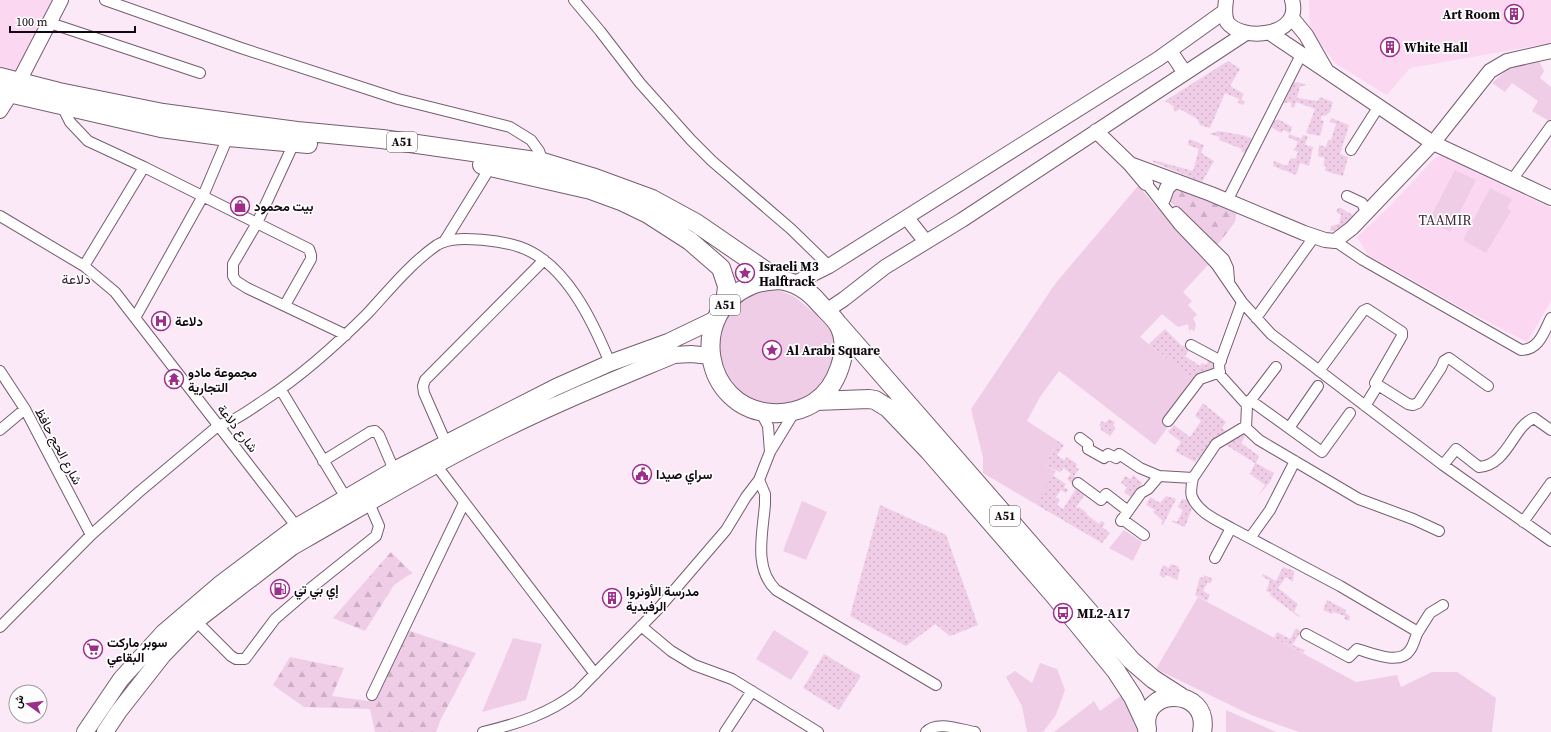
<svg xmlns="http://www.w3.org/2000/svg" width="1551" height="732" font-family="'Source Serif 4',Vazirmatn,serif">
  <style>
    .built { fill: #fbd7f2 }
    .green { fill: #efcde7 }
    .forest { fill: url(#forest-firs) }
    .garden { fill: url(#garden-dots) }
    .lines { fill: none; stroke-linecap: round; stroke-linejoin: round }
    .street-casing { stroke: #765d70; stroke-width: 12 }
    .secondary-casing { stroke: #765d70; stroke-width: 16 }
    .primary-casing { stroke: #765d70; stroke-width: 18 }
    .highway-casing { stroke: #765d70; stroke-width: 20 }
    .street { stroke: #fff; stroke-width: 10 }
    .secondary { stroke: #fff; stroke-width: 14 }
    .primary { stroke: #fff; stroke-width: 16 }
    .highway { stroke: #fff; stroke-width: 18 }
    .labels { text-anchor: middle; stroke-width: 3.5; stroke-linejoin: round; paint-order: stroke }
    .shield { fill: #fdfdfd; stroke: #585256; stroke-width: 1 }
    .shield-label { font-size: 12px; font-weight: bold; fill: #11080f }
    .poi-label { font-size: 13px; font-weight: bold; fill: #11080f; stroke: #fdfdfd; text-anchor: start }
    .street-label { font-size: 13px; fill: #11080f; stroke: #fdfdfd }
    .neighbourhood-label { font-size: 14px; fill: #3b2536; stroke: #fdfdfd }
  </style>
  <defs>
    <pattern id="forest-firs" width="22" height="20" patternUnits="userSpaceOnUse"><rect width="22" height="20" fill="#efcde7"/><path d="M5 1l3.5 6h-7zM16 11l3.5 6h-7z" fill="#ccafc5"/></pattern>
    <pattern id="garden-dots" width="8" height="8" patternUnits="userSpaceOnUse"><rect width="8" height="8" fill="#efcde7"/><path d="M2 2h.1M6 6h.1" fill="none" stroke="#ccafc5" stroke-width="1.8" stroke-linecap="round"/></pattern>
  </defs>
  <rect width="100%" height="100%" fill="#fbe9f7"/>
  <path class="built" d="M0 0H57L19 77 0 70Z
    M1309 0H1551V43L1410 68 1387 95 1336 64 1310 31Z
    M1442 155 1508 188 1551 208V301L1527 342 1464 309 1368 255 1357 237 1388 208 1435 158Z"/>
  <path class="green" d="M1539 61 1544 71 1540 78 1551 87V119L1549 121 1532 111 1538 101 1512 83 1505 92 1492 83 1508 69Z
    M1455 170 1476 180 1450 232 1429 220Z
    M1138 186 1208 265 1183 292 1192 301 1188 305 1197 315 1193 318 1196 325 1194 332 1192 329 1189 331 1188 324 1178 327 1162 314 1140 337 1198 384 1155 445 1059 371 1040 397 1027 421 1058 441 1045 465 1056 471 1037 505 983 473V457L971 409 1055 284Z
    M1490 188 1512 199 1507 208 1511 211 1486 253 1463 240Z
    M759 288 781 291 795 297 825 322 836 339 835 359 828 377 816 391 800 402 782 407 745 399 720 371 717 331 726 312Z
    M802 501 827 512 806 560 783 551Z
    M1124 530 1142 542 1133 561 1109 548Z
    M1198 597 1356 682 1397 675 1401 687 1432 672H1457L1496 698 1492 732H1299L1251 715 1156 669Z
    M774 630 809 652 791 680 756 659Z
    M513 638 542 644 526 700 482 712Z
    M1040 663 1057 669 1065 690 1056 715 1043 732H1027L1022 706 1006 677 1015 671 1032 683Z
    M1122 695 1138 732H1054L1094 701 1100 711Z
    M1226 710 1276 732H1226Z"/>
  <path class="forest" d="M1172 186 1237 210 1235 222 1216 247 1166 197Z
    M391 552 412 573 394 585 365 631 333 618Z
    M407 630 476 653 441 719 436 732H375L370 709 304 707 273 685 290 657 344 668 332 696 368 701Z"/>
  <path class="garden" d="M1228 61 1240 69 1230 86 1244 94 1241 99 1245 102 1243 105 1238 103 1239 99 1225 93 1210 128 1200 125 1197 119 1180 109 1175 112 1173 106 1165 101Z
    M1294 82 1306 84 1305 86H1300L1297 98 1318 101 1320 97 1333 102 1330 112 1325 116 1322 115 1321 120 1324 121 1320 136 1306 133 1315 109 1296 102 1294 108 1291 107V102L1284 103Z
    M1331 118 1349 125 1340 154 1348 157 1343 176 1325 171 1326 166 1323 165 1325 158 1318 156 1319 145 1326 147 1328 140H1331L1336 124 1330 122Z
    M1278 119 1292 127 1290 133 1283 130 1281 133 1271 127 1274 121Z
    M1219 131 1246 136 1255 141 1246 154 1241 151 1242 149 1219 140 1220 137 1209 134Z
    M1289 134 1301 139 1303 135 1308 136 1305 145 1313 147 1309 166 1300 163 1296 175 1273 166 1274 161 1287 166 1291 158 1295 159 1298 152 1294 150 1298 142 1288 137Z
    M1189 139 1204 145 1201 153 1214 161 1202 182 1153 162V160L1193 171 1199 149 1188 145Z
    M1338 208H1341L1356 217 1338 230 1330 231 1331 226 1339 224 1341 215 1336 212Z
    M1165 329 1182 346 1186 345 1189 350 1185 356 1200 366 1202 363 1206 365 1209 360 1215 364 1210 372 1194 381 1149 344Z
    M1203 403 1226 422 1222 428 1229 434 1210 447 1195 462 1175 451 1181 442 1168 432 1174 425 1190 437 1201 421 1195 416Z
    M1109 419 1115 422 1113 426 1116 428 1110 436 1100 429 1101 427 1099 425 1102 421 1105 423Z
    M1247 433 1241 443 1259 456 1256 463 1274 473 1269 484H1268L1258 496 1265 485 1250 474 1255 463 1221 442Z
    M1058 441 1064 445 1057 455 1064 460 1067 457 1077 464 1076 467 1079 469 1074 476 1077 479 1072 484 1067 479 1071 474 1064 468 1060 472 1045 465Z
    M1052 475 1066 484 1064 487 1068 490 1066 493 1061 490 1056 497 1060 500 1057 505 1063 509 1077 487 1086 493 1076 507 1077 508 1079 507 1087 513 1086 514 1099 524 1101 521 1105 523 1102 527 1110 533 1102 543 1037 505Z
    M1133 475 1142 483 1140 486 1146 489 1134 499 1124 492 1127 487 1121 483 1125 476 1131 479Z
    M1166 496 1176 499 1163 525 1161 524 1163 521 1153 512 1155 510 1146 505 1150 497 1160 503Z
    M1182 499 1188 500 1190 503 1189 506 1192 508 1185 527 1172 522 1173 520 1177 522 1183 510 1178 507Z
    M880 505 946 535 978 625 950 636 935 624 906 646 850 616Z
    M1171 564 1179 567 1178 569 1180 570 1177 580 1166 575 1164 578 1159 575 1163 565 1169 568Z
    M1283 567 1294 571 1293 582 1286 577 1278 588 1298 604 1294 612 1300 616 1299 617 1270 595 1271 593 1266 591 1270 581 1262 576 1263 574 1276 581Z
    M1204 575 1213 579 1210 584 1208 582 1203 591 1210 595 1207 601 1195 595 1200 577 1203 578Z
    M1327 600 1346 610 1345 613 1350 616 1349 621 1344 619 1345 616 1333 612 1332 614 1323 610Z
    M1296 628 1301 632 1292 645 1305 650 1303 653 1274 638 1277 632 1290 639Z
    M824 654 861 676 839 710 803 688Z"/>
  <g class="lines">
    <g class="street-casing">
      <path id="street" d="M105 0 241 48 398 99 510 127 531 140 539 151 543 162
        M574 0 600 31 640 83 691 140 712 161 791 229 829 266
        M50 23 200 73
        M62 106 70 122 88 141 144 167 309 249 311 255V259L285 305
        M294 143 257 223 233 264V276L236 281 247 288 346 335
        M1351 150 1379 106
        M1512 180 1551 126
        M1146 183 1179 225 1216 264 1242 302 1271 334 1443 465 1551 541
        M1347 196 1362 203 1367 214
        M1227 201 1301 55
        M1176 212 1224 259 1228 268 1229 280
        M0 216 84 266 115 292 300 531
        M1335 241 1363 260 1521 350C1539 350 1544 332 1551 318
        M444 242 491 166
        M84 266 144 167
        M1242 302 1219 365 1220 375 1247 405 1246 428 1259 440 1359 499 1413 519 1439 531
        M135 318 203 196 228 137
        M1256 318 1314 237
        M1191 345 1221 361
        M0 371 25 409 91 535
        M1319 371 1363 311 1367 309 1402 332V336L1375 383 1378 385 1408 404 1413 405 1418 403 1441 368 1444 361 1449 358 1488 386
        M281 390 346 498
        M1250 400 1322 452 1350 413
        M1247 405 1276 367
        M1365 406 1378 385
        M760 411 768 426 770 452
        M1168 421 1200 379 1220 372
        M1289 428 1318 386
        M0 430 25 409
        M1080 438 1088 444V449L1104 458 1108 454 1116 458 1119 454 1140 468 1159 476 1193 478 1216 444 1246 426
        M446 443 424 393 423 386 425 380 544 260
        M323 461 370 432 375 431 379 435 394 470
        M436 465 595 674
        M1443 465 1456 449 1479 467C1508 465 1513 426 1534 418L1551 430
        M1193 478C1192 483 1190 492 1192 497 1199 513 1217 520 1231 528L1215 558
        M759 480 765 494V504C763 532 753 568 776 590L936 685
        M1078 483 1101 500 1106 494 1128 511
        M1122 519 1144 535
        M1121 521 1141 493 1148 489 1159 476
        M1523 522 1551 483
        M1231 528 1340 586 1418 632C1415 637 1414 645 1410 650 1400 666 1372 653 1357 649L1349 657 1306 634
        M1250 538 1270 510 1295 461
        M196 621 231 656 236 659H245L275 619 311 588 376 536 379 526 369 503
        M641 626 671 651 694 665 732 679 818 732
        M0 627 91 535 139 492 219 425C236 421 252 408 266 399 304 374 336 345 368 313 389 290 411 263 437 245 450 237 470 239 484 240 496 241 508 243 520 247 566 263 593 322 610 363
        M1418 632 1430 613 1443 605
        M372 695 464 503
        M483 732C517 724 549 714 577 692L659 608 726 530 746 497 759 480 770 452 795 411
        M725 732 752 691
        M926 732C937 720 961 730 975 732"/>
    </g>
    <g class="secondary-casing">
      <path id="secondary" d="M1226 0C1225 7 1224 15 1227 22 1241 42 1303 37 1292 0
        M1292 18 1306 35 1326 70
        M1270 33 1433 143 1551 198
        M1170 51 1185 73
        M0 111 18 83 61 0
        M1096 131 1130 164 1211 194 1304 233 1325 240 1335 241 1352 228 1433 143 1490 71 1507 61 1551 51
        M1130 164 1146 183
        M1163 199 1167 188 1174 181
        M907 218 926 242
        M795 283 829 266 1158 59 1225 11
        M826 311 844 299 885 267 962 220 1246 33"/>
    </g>
    <g class="primary-casing">
      <path id="primary" d="M85 732 121 679 164 632 219 585 296 527 394 470 556 387 610 363 668 342 716 319
        M105 732 119 711 163 655 196 621 292 547 306 539C367 504 428 467 491 436 550 406 612 381 674 355L691 354 711 356"/>
    </g>
    <g class="highway-casing">
      <path id="highway" d="M0 77 59 92 163 113 297 131 382 139 543 162 592 177 652 199 696 223 779 280
        M0 91 161 128 228 137 308 144
        M482 165 591 190 621 201 648 214 690 241 721 268 727 286 725 305
        M779 280C796 282 808 290 819 303 825 310 835 318 839 326 851 350 837 387 815 402 803 410 786 414 772 413 702 409 687 311 752 285 760 281 769 281 779 280Z
        M839 325 1131 660 1153 679 1181 697
        M816 401 869 399 875 400 888 408 929 451 1054 595 1116 671 1133 697 1146 725
        M1147 729C1138 687 1211 685 1202 732"/>
    </g>
    <use href="#street" class="street"/>
    <use href="#secondary" class="secondary"/>
    <use href="#primary" class="primary"/>
    <use href="#highway" class="highway"/>
  </g>
  <defs>
    <g id="building-ring" transform="scale(1)"><circle r="9.5" fill="#fdfdfd" stroke="#9d2e8c" stroke-width="1.5"/><path d="M-4-6H4V6H1V3H-1V6H-4ZM-2.5-4.3h1.7v1.8h-1.7ZM.8-4.3h1.7v1.8H.8ZM-2.5-1h1.7V.8h-1.7ZM.8-1h1.7V.8H.8Z" fill="#9d2e8c"/></g>
    <g id="shop-ring" transform="scale(1)"><circle r="9.5" fill="#fdfdfd" stroke="#9d2e8c" stroke-width="1.5"/><path d="M-5-2.5h2.3a2.7 3.5 0 0 1 5.4 0H5L5.5 6h-11ZM-1.5-2.5h3a1.5 2.3 0 0 0-3 0Z" fill="#9d2e8c"/></g>
    <g id="sight-ring" transform="scale(1)"><circle r="9.5" fill="#fdfdfd" stroke="#9d2e8c" stroke-width="1.5"/><path d="M0-6L1.8-2.2L6-1.7L2.9 1.2L3.7 5.4L0 3.3L-3.7 5.4L-2.9 1.2L-6-1.7L-1.8-2.2Z" fill="#9d2e8c"/></g>
    <g id="hospital-ring" transform="scale(1)"><circle r="9.5" fill="#fdfdfd" stroke="#9d2e8c" stroke-width="1.5"/><path d="M-5-5h3v3.5h4V-5h3V5h-3V1.5h-4V5h-3Z" fill="#9d2e8c"/></g>
    <g id="temple-ring" transform="scale(1)"><circle r="9.5" fill="#fdfdfd" stroke="#9d2e8c" stroke-width="1.5"/><path d="M0-6L5-2H3V0L6.5 2.5H4V6H1.5V3h-3V6H-4V2.5H-6.5L-3 0V-2H-5Z" fill="#9d2e8c"/></g>
    <g id="civic-ring" transform="scale(1)"><circle r="9.5" fill="#fdfdfd" stroke="#9d2e8c" stroke-width="1.5"/><path d="M-.6-6.5H3V-4.5H.6V-3L4-1V1h2V6H-6V1h2V-1L-.6-3ZM-1.2 2.5V6h2.4V2.5Z" fill="#9d2e8c"/></g>
    <g id="fuel-ring" transform="scale(1)"><circle r="9.5" fill="#fdfdfd" stroke="#9d2e8c" stroke-width="1.5"/><path d="M-5.5-6h7V0h2V4h1.3V-2.5L3-4.5l.8-.8L6-3V5H2.5V1h-1V6h-7ZM-4.2-4.7v3.2H.2V-4.7Z" fill="#9d2e8c"/></g>
    <g id="bus-ring" transform="scale(1)"><circle r="9.5" fill="#fdfdfd" stroke="#9d2e8c" stroke-width="1.5"/><path d="M-5-6H5V4H4V6H2V4H-2V6H-4V4H-5ZM-3.5-4V0h7V-4ZM-3.5 1.2v1.5H-2V1.2ZM2 1.2v1.5H3.5V1.2Z" fill="#9d2e8c"/></g>
    <g id="supermarket-ring" transform="scale(1)"><circle r="9.5" fill="#fdfdfd" stroke="#9d2e8c" stroke-width="1.5"/><path d="M-6-5.5h2.5l.6 2H6L4.5 2H-2.5L-4.4-4H-6ZM-1.5 3.2a1.3 1.3 0 1 0 .1 0ZM3 3.2a1.3 1.3 0 1 0 .1 0Z" fill="#9d2e8c"/></g>
  </defs>
  <g fill-rule="evenodd">
    <use href="#building-ring" x="1514" y="14"/>
    <use href="#building-ring" x="1390" y="47"/>
    <use href="#shop-ring" x="240" y="206"/>
    <use href="#sight-ring" x="745" y="273"/>
    <use href="#hospital-ring" x="161" y="321"/>
    <use href="#sight-ring" x="772" y="350"/>
    <use href="#temple-ring" x="174" y="379"/>
    <use href="#civic-ring" x="642" y="474"/>
    <use href="#fuel-ring" x="280" y="589"/>
    <use href="#building-ring" x="612" y="598"/>
    <use href="#bus-ring" x="1063" y="613"/>
    <use href="#supermarket-ring" x="93" y="649"/>
  </g>
  <g class="labels">
    <g class="shield">
      <rect x="387" y="132" width="30" height="20" rx="3"/>
      <rect x="710" y="295" width="30" height="20" rx="3"/>
      <rect x="990" y="506" width="30" height="20" rx="3"/>
    </g>
    <g class="shield-label">
      <text x="402" y="146">A51</text>
      <text x="725" y="309">A51</text>
      <text x="1005" y="520">A51</text>
    </g>
    <g class="poi-label">
      <text x="1500" y="19" text-anchor="end">Art Room</text>
      <text x="1404" y="52">White Hall</text>
      <text x="254" y="211">بيت محمود</text>
      <text x="759" y="271">Israeli M3<tspan x="759" dy="15">Halftrack</tspan></text>
      <text x="175" y="326">دلاعة</text>
      <text x="786" y="355">Al Arabi Square</text>
      <text x="188" y="377">مجموعة مادو<tspan x="188" dy="15">التجارية</tspan></text>
      <text x="656" y="479">سراي صيدا</text>
      <text x="294" y="594">إي بي تي</text>
      <text x="626" y="596">مدرسة الأونروا<tspan x="626" dy="15">الرفيدية</tspan></text>
      <text x="1077" y="618">ML2-A17</text>
      <text x="107" y="647">سوبر ماركت<tspan x="107" dy="15">البقاعي</tspan></text>
    </g>
    <g class="street-label">
      <text transform="translate(238 428) rotate(52)" y="5">شارع دلاعة</text>
      <text transform="translate(59 446) rotate(62)" y="5">شارع الحج حافظ</text>
    </g>
    <g class="neighbourhood-label">
      <text x="1445" y="225">TAAMIR</text>
      <text x="76" y="284">دلاعة</text>
    </g>
  </g>
  <g transform="translate(28 704) rotate(284)"><circle r="19" fill="#fdfdfd" stroke="#9f9b9e"/>
  <path d="M0-3L7 15L0 10L-7 15Z" fill="#9d2e8c"/>
  <text y="-6" font-size="11" font-weight="bold" text-anchor="middle" fill="#11080f">ش</text>
  </g>
  <path d="M10 26v6h125v-6" fill="none" stroke="#11080f" stroke-width="2"/>
  <text x="16" y="26" font-size="12" fill="#11080f" stroke="#fdfdfd" stroke-width="3" paint-order="stroke">100 m</text>
</svg>
